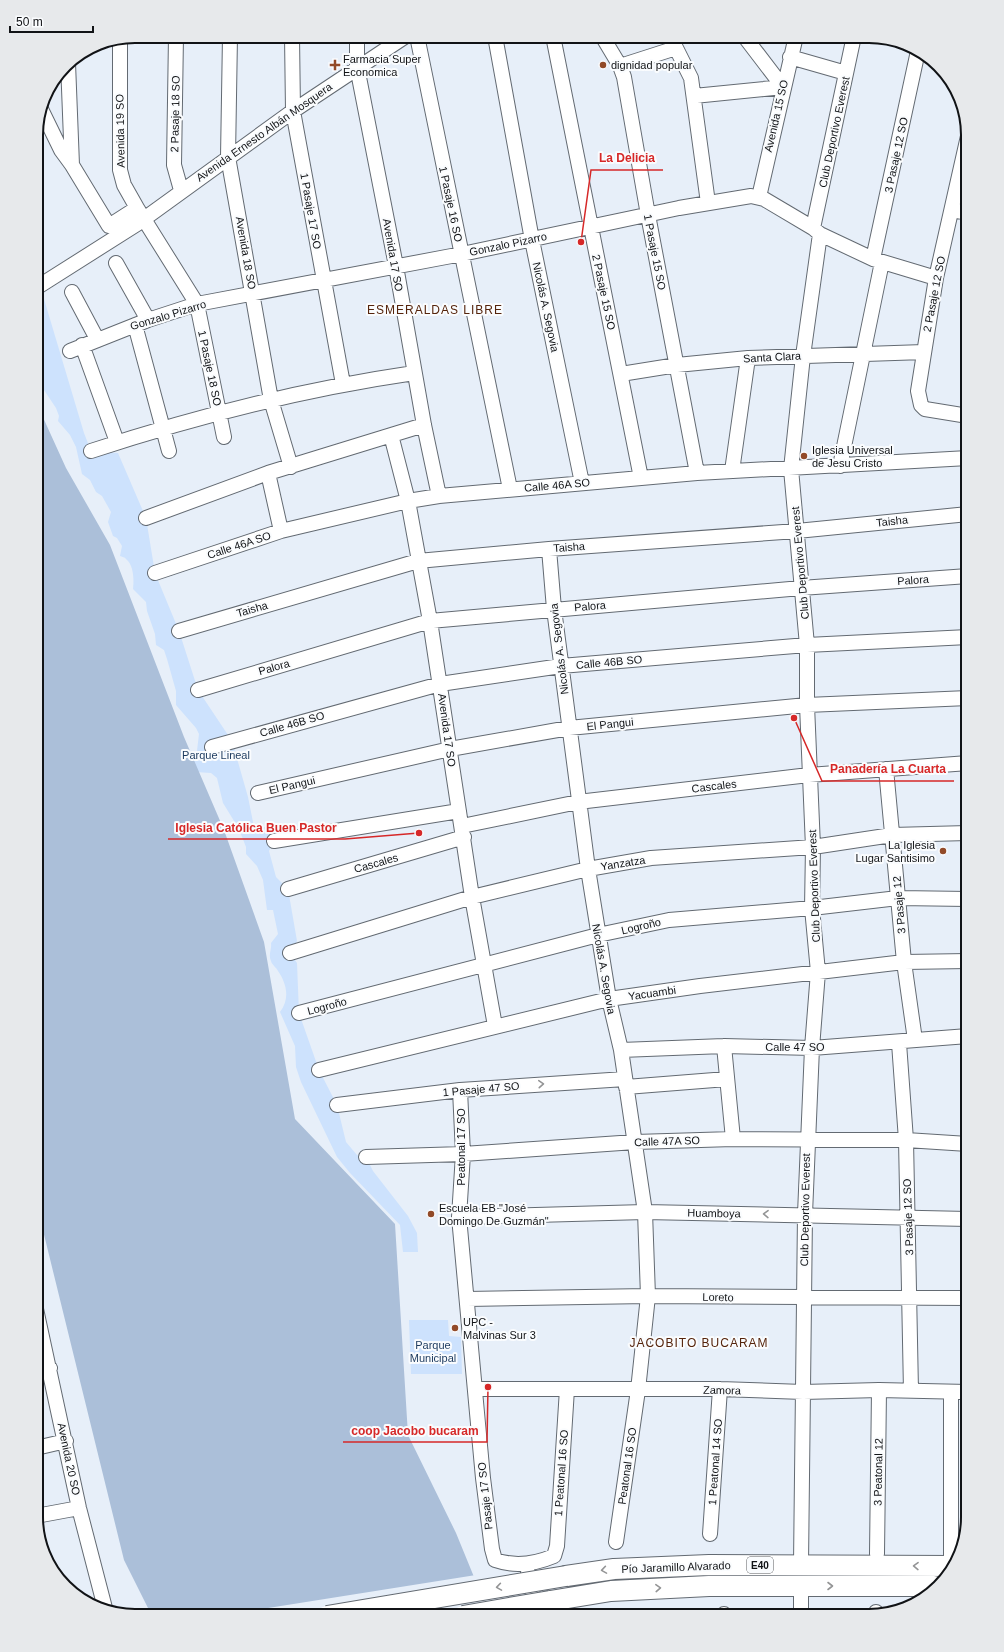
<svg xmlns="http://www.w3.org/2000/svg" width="1004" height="1652" font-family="Helvetica,sans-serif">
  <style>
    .green { fill: #cde2fd }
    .water { fill: #abbfd9 }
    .pier { fill: #e7eff9 }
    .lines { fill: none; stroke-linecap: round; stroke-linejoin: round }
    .minor-casing { stroke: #636a72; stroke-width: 16 }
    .highway-casing { stroke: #636a72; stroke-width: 22 }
    .minor { stroke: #fff; stroke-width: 14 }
    .highway { stroke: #fff; stroke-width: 20 }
    .highway-bridge-casing { stroke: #636a72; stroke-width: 22; stroke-linecap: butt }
    .highway-bridge { stroke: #fff; stroke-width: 20 }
    .oneway { stroke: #949596 }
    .poi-dot { fill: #924a28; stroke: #fafcfe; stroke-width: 1.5 }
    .labels { text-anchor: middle; stroke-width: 4; stroke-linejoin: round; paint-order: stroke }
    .shield { fill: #fafcfe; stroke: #57595c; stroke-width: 1 }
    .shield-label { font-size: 10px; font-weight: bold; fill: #111316 }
    .poi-label { font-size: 11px; fill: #111316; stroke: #fafcfe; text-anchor: start }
    .street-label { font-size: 11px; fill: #111316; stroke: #fafcfe }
    .park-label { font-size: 11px; fill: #1c3a5e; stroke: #fafcfe }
    .neighbourhood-label { font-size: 12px; letter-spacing: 1px; fill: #55240c; stroke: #fafcfe }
    .rim { fill: none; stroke: #111316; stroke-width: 2 }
    .leader { fill: none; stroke: #d62828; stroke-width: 1.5 }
    .callout-dot { fill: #d62828; stroke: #fafcfe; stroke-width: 1.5 }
    .callout-label { font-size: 12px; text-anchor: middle; font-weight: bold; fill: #d62828; stroke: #fafcfe; stroke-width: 4; stroke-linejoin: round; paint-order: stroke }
  </style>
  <rect width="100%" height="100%" fill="#e7eff9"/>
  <path class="green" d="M44 299 84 433 91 451 118 453 146 518 155 573 179 631 198 690 232 741 248 797 254 827H266L274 841 269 851 276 877 288 889 297 941 290 953 297 963 299 1013 319 1070 337 1105 346 1142 357 1155 366 1157 373 1171 408 1216 417 1233 418 1252H403L400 1225 350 1173 337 1157 301 1082 296 1067 295 1046 280 1012C290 999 287 984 278 971 276 967 272 965 271 961 268 955 272 949 271 943L278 934 273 910H267L263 880 257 866 246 854V847L239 829 223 803 217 778 211 773 196 772 190 760 197 751 199 734 196 728 176 705V691L167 659 164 650 156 645 155 634 147 611 146 602 133 589C134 581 134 565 126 559 125 557 122 557 120 556L122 546 117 538 113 536 108 522 111 512 102 496 96 492 90 480 82 474 76 447 70 435 58 421 59 416 56 408 36 378V305Z
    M409 1320H448L449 1336 461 1337 462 1374H411Z"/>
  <path class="water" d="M36 402 66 468 110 545 184 737 224 830 264 942 295 1119 395 1224 408 1435 456 1533 490 1616H152L124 1560 36 1202Z"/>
  <path class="pier" d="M476 1575 492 1616H218Z"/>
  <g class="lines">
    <g class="minor-casing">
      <path id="minor" d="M176 36 174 165 181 190
        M230 36 228 157 271 400 291 467
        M292 36 293 111 343 384
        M357 36V67L396 266 424 425 439 496
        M417 36 510 489
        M495 36 532 240 582 483
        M553 36 641 478
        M602 36 620 66 624 77 648 215 697 473
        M668 36 676 48 691 78 708 203
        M744 36 783 87
        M120 39V170L124 185 137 208 197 304 224 437
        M790 57 846 73
        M68 63 72 165 109 226 137 208
        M620 66 676 48
        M694 96 783 87
        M41 109 61 150 72 165
        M759 197 796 36
        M952 210 968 213
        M813 228 854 36
        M873 259 918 51
        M116 263 148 320
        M36 288 137 224 293 111 406 36
        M72 292 97 339
        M135 325 169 451
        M82 345 117 442
        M70 351 148 320 197 304 462 254 679 208 751 196 764 199 813 228 820 234 873 259 936 278
        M621 374 677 365 748 358 924 352
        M968 416 925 409 921 405 918 391 936 278 968 136
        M391 435 408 501 430 621 472 897 495 1026
        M91 451C197 416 304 389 414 373
        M840 466 882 262
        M732 471 748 358
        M268 473 281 531
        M146 518 268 473 424 425
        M549 549 554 609 588 869 609 999 621 1050 645 1212 648 1296 638 1390 616 1542
        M155 573 281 531 408 501 439 496 697 473 968 458
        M179 631 418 561 549 549 797 531 968 514
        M198 690 430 621 801 588 968 576
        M212 747 440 684 561 666 807 645 968 637
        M886 769 904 962 915 1040
        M258 793 450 749 569 728 807 705 968 698
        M462 826 578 802 809 775 968 763
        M274 841 459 811
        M288 889 464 837
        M290 953 472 897 588 869 651 858 813 847 892 835 968 833
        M299 1013 598 935 669 920 812 908 898 898 968 899
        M899 1043 906 1140 911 1391
        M724 1046 733 1139
        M621 1050 724 1046 812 1048 968 1036
        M319 1070 609 999 700 986 904 962 968 961
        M626 1087 727 1079
        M460 1090 463 1154 459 1217 483 1478 492 1549 495 1560C515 1567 535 1564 554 1556L557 1546 567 1389
        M337 1105 460 1090 625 1079
        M366 1157 463 1154 635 1142 733 1139 906 1140 968 1144
        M459 1217 645 1212 968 1219
        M467 1299 648 1296 968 1298
        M36 1309 79 1508 105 1608
        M36 1371 50 1368
        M475 1389H720L803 1392 879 1390 968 1392
        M951 1392V1566
        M36 1448 66 1441
        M36 1516 79 1508
        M710 1534 720 1389
        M877 1554 879 1390
        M801 1564 805 1214 812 1048 818 972 812 908 813 847 807 705V645L791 469 803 356 820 234
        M528 1573 538 1616
        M801 1585V1616
        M876 1612V1614
        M724 1614V1616"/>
    </g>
    <g class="highway-casing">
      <path id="highway" d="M566 1576 614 1569 709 1565 955 1566
        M550 1601 611 1591 709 1586H934"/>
    </g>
    <use href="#minor" class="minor"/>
    <use href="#highway" class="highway"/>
    <g class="highway-bridge-casing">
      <path id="highway-bridge" d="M327 1616 566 1576
        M463 1616 550 1601"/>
    </g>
    <use href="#highway-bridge" class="highway-bridge"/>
  </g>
  <defs><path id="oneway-chevron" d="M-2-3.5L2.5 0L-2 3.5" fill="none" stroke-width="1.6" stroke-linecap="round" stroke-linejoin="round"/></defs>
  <g class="oneway">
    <use href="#oneway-chevron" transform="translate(541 1084) rotate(-4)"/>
    <use href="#oneway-chevron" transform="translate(766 1214) rotate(-179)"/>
    <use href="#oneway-chevron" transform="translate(916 1566) rotate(-179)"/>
    <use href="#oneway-chevron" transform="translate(604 1570) rotate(171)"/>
    <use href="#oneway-chevron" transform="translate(830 1586)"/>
    <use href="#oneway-chevron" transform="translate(499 1587) rotate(171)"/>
    <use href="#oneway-chevron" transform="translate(658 1588) rotate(-3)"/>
  </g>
  <g class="poi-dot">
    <path d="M333 59h4v4h4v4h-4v4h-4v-4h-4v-4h4z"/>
    <circle cx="603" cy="65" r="4"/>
    <circle cx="804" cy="456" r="4"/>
    <circle cx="943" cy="851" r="4"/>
    <circle cx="431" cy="1214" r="4"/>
    <circle cx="455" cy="1328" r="4"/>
  </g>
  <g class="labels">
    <rect class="shield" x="747" y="1557" width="26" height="16" rx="3"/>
    <g class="shield-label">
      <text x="760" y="1569">E40</text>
    </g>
    <g class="poi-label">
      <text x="343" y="63">Farmacia Super<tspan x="343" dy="13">Economica</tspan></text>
      <text x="611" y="69">dignidad popular</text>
      <text x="812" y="454">Iglesia Universal<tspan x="812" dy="13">de Jesu Cristo</tspan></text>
      <text x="935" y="849" text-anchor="end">La Iglesia<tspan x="935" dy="13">Lugar Santisimo</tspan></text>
      <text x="439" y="1212">Escuela EB "José<tspan x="439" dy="13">Domingo De Guzmán"</tspan></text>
      <text x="463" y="1326">UPC -<tspan x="463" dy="13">Malvinas Sur 3</tspan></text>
    </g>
    <g class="street-label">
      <text transform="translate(175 114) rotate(-89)" y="4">2 Pasaje 18 SO</text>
      <text transform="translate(776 116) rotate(-77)" y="4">Avenida 15 SO</text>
      <text transform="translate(120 131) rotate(-91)" y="4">Avenida 19 SO</text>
      <text transform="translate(264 132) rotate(-35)" y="4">Avenida Ernesto Albán Mosquera</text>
      <text transform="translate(834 132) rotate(-78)" y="4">Club Deportivo Everest</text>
      <text transform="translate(896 155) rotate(-78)" y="4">3 Pasaje 12 SO</text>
      <text transform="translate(451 204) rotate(78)" y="4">1 Pasaje 16 SO</text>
      <text transform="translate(311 211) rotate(80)" y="4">1 Pasaje 17 SO</text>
      <text transform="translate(508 244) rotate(-12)" y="4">Gonzalo Pizarro</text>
      <text transform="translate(655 252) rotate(79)" y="4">1 Pasaje 15 SO</text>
      <text transform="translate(246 253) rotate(80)" y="4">Avenida 18 SO</text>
      <text transform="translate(393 255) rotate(80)" y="4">Avenida 17 SO</text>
      <text transform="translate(604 292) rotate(78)" y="4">2 Pasaje 15 SO</text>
      <text transform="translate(934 294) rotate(-79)" y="4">2 Pasaje 12 SO</text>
      <text transform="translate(546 307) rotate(78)" y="4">Nicolás A. Segovia</text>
      <text transform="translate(168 315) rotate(-17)" y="4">Gonzalo Pizarro</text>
      <text transform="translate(772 357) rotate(-3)" y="4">Santa Clara</text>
      <text transform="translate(210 368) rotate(78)" y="4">1 Pasaje 18 SO</text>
      <text transform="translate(557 485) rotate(-5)" y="4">Calle 46A SO</text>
      <text transform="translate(892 521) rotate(-6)" y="4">Taisha</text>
      <text transform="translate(239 545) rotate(-18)" y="4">Calle 46A SO</text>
      <text transform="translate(569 547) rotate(-4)" y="4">Taisha</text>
      <text transform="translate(800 563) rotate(-95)" y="4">Club Deportivo Everest</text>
      <text transform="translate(913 580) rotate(-4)" y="4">Palora</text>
      <text transform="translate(590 606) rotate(-5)" y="4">Palora</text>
      <text transform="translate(252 609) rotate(-16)" y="4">Taisha</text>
      <text transform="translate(559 649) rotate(-97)" y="4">Nicolás A. Segovia</text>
      <text transform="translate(609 662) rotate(-5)" y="4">Calle 46B SO</text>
      <text transform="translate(274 667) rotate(-16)" y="4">Palora</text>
      <text transform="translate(292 724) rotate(-16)" y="4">Calle 46B SO</text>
      <text transform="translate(610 724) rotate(-6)" y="4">El Pangui</text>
      <text transform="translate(447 730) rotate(82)" y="4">Avenida 17 SO</text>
      <text transform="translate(292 785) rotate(-13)" y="4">El Pangui</text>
      <text transform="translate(714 786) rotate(-7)" y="4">Cascales</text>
      <text transform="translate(376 863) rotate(-16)" y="4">Cascales</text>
      <text transform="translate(623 863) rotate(-9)" y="4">Yanzatza</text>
      <text transform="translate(814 886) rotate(-92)" y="4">Club Deportivo Everest</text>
      <text transform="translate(899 905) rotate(-95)" y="4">3 Pasaje 12</text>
      <text transform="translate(641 926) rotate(-13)" y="4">Logroño</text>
      <text transform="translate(604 969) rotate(80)" y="4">Nicolás A. Segovia</text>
      <text transform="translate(652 993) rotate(-8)" y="4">Yacuambi</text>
      <text transform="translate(327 1006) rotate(-15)" y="4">Logroño</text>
      <text x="795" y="1051">Calle 47 SO</text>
      <text transform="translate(481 1089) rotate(-5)" y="4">1 Pasaje 47 SO</text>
      <text transform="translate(667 1141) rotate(-2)" y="4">Calle 47A SO</text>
      <text transform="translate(461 1147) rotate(-90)" y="4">Peatonal 17 SO</text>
      <text transform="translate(805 1210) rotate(-89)" y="4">Club Deportivo Everest</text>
      <text transform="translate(714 1213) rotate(1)" y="4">Huamboya</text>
      <text transform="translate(908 1217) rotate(-92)" y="4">3 Pasaje 12 SO</text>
      <text transform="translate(718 1297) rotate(1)" y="4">Loreto</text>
      <text transform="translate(722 1390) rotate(1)" y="4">Zamora</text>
      <text transform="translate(69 1459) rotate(78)" y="4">Avenida 20 SO</text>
      <text transform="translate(715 1462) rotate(-86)" y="4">1 Peatonal 14 SO</text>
      <text transform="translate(627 1466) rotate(-82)" y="4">Peatonal 16 SO</text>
      <text transform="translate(878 1472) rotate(-89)" y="4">3 Peatonal 12</text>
      <text transform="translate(561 1473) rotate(-86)" y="4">1 Peatonal 16 SO</text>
      <text transform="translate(485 1496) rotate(-96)" y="4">Pasaje 17 SO</text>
      <text transform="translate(676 1567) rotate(-2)" y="4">Pío Jaramillo Alvarado</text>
    </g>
    <g class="park-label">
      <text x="216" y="759">Parque Lineal</text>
      <text x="433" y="1349">Parque<tspan x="433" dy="13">Municipal</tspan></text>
    </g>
    <g class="neighbourhood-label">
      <text x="435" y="314">ESMERALDAS LIBRE</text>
      <text x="699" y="1347">JACOBITO BUCARAM</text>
    </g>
  </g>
  <path d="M0 0H1004V1652H0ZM135 43H869A92 92 0 0 1 961 135V1517A92 92 0 0 1 869 1609H135A92 92 0 0 1 43 1517V135A92 92 0 0 1 135 43Z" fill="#e7e9eb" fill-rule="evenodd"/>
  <path class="rim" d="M135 43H869A92 92 0 0 1 961 135V1517A92 92 0 0 1 869 1609H135A92 92 0 0 1 43 1517V135A92 92 0 0 1 135 43Z"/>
  <path class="leader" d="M581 242L591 170H663M794 718L822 781H954M419 833L345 839H168M488 1387L487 1442H343"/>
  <g class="callout-dot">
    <circle cx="581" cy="242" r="4"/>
    <circle cx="794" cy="718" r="4"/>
    <circle cx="419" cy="833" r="4"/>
    <circle cx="488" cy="1387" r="4"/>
  </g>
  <g class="callout-label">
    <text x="627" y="162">La Delicia</text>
    <text x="888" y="773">Panadería La Cuarta</text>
    <text x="256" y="832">Iglesia Católica Buen Pastor</text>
    <text x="415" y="1435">coop Jacobo bucaram</text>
  </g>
  <path d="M10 26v6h83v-6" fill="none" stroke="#111316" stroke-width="2"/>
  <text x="16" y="26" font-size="12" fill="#111316" stroke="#fafcfe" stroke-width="3" paint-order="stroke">50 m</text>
</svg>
